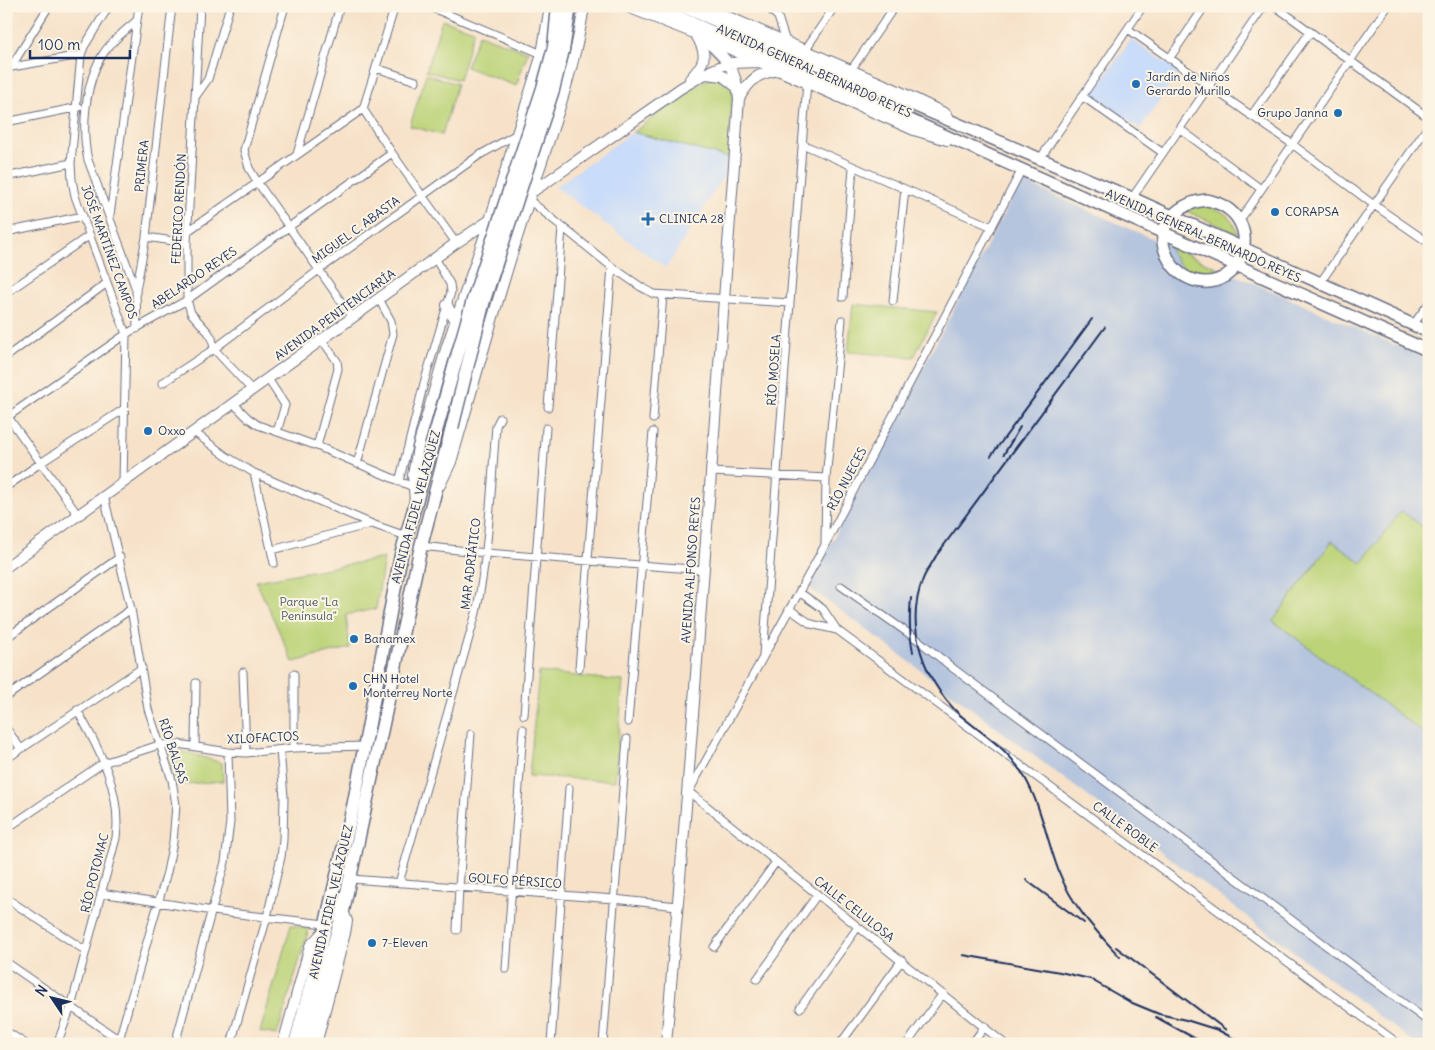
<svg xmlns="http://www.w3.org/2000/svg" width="1435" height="1050" font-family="Delius,sans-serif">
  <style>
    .built { fill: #c9dcf9 }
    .industrial { fill: #b6c5de }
    .green { fill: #bcd378; stroke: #6c816b }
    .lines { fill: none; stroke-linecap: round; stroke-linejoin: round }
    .street-casing { stroke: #686e83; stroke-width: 9 }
    .secondary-casing { stroke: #686e83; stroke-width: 12 }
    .primary-casing { stroke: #686e83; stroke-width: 14 }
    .highway-casing { stroke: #686e83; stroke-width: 15 }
    .street { stroke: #fff; stroke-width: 7 }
    .secondary { stroke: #fff; stroke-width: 10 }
    .primary { stroke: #fff; stroke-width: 11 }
    .highway { stroke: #fff; stroke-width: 12 }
    .rail { stroke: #1b2f5e; stroke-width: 2 }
    .highway-bridge-casing { stroke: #686e83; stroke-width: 15; stroke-linecap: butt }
    .highway-bridge { stroke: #fff; stroke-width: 12 }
    .poi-dot { fill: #1f6fb2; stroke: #fcf5e5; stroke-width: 2 }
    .labels { text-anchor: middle; stroke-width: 4; stroke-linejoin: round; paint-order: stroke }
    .street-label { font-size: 12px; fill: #1b2f5e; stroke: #fcf5e5 }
    .poi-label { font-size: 12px; fill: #1b2f5e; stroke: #fcf5e5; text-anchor: start }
    .park-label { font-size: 12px; fill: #435864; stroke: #fcf5e5 }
  </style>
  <rect width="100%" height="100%" fill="#fcf5e5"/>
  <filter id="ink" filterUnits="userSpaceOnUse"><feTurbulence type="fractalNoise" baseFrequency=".02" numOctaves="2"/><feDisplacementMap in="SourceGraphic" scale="10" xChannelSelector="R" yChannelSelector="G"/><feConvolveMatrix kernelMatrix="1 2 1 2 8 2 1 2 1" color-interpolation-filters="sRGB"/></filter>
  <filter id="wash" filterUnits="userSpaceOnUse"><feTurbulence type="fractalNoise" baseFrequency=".0096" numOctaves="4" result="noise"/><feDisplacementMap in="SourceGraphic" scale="20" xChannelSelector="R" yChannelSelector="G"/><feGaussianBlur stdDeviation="1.12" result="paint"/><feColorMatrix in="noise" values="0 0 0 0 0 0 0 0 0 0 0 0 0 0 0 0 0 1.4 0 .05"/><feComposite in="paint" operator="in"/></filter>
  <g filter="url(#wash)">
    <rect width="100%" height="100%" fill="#f7e2c9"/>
    <path class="built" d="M1131 39 1179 72 1140 129 1092 95Z
      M633 132 728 158 726 172 666 268 555 187Z"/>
    <path class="industrial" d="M1021 181 1429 360V1044H1416L878 638 808 587Z"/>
    <path class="green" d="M442 20 474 30 459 80 426 71Z
      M479 34 528 52 516 86 466 67Z
      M426 74 457 84 442 135 410 126Z
      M717 77 733 89 728 158 633 132 706 80Z
      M1203 205C1223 211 1231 213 1238 234L1184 210Z
      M1169 246 1222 270C1197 284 1177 269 1169 246Z
      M853 304 937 312 914 357 848 352Z
      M1401 511 1429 531V737L1273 621 1332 541 1362 563Z
      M384 558 376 609 346 615 350 648 293 662 256 581Z
      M539 672 623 681 615 781 529 776Z
      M182 751 222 763 223 781 176 785 167 752Z
      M291 925 309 929 277 1035 260 1032Z"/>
  </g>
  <g filter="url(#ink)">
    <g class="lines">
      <g class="street-casing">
        <path id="street" d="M109 6 84 47 81 55 71 163 72 180 75 196 126 334 123 483
          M200 6 187 243V300L191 313 208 332 212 338 214 349 252 390
          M285 6 244 150 249 168 258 183 352 317
          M428 6 542 54
          M766 6 778 17 786 42
          M1275 6 1429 118
          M136 21C125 31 111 41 103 54 85 82 81 129 88 160L136 289
          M1128 29 1292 144 1374 205 1429 243
          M805 50 835 6
          M1169 59 1205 6
          M11 67 49 6
          M6 68 81 55
          M376 68 416 81
          M851 70 895 6
          M196 96 208 79 230 6
          M1082 96 1163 153
          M363 109 392 153 456 243
          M363 109 395 6
          M1251 116 1310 32
          M6 122 79 107
          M1180 129 1261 189
          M802 144 992 227
          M297 154 340 6
          M1040 159 1143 6
          M6 177 71 163
          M1132 198 1264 6
          M529 200 612 267 641 287 654 294 790 303
          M110 215 139 6
          M1240 220 1388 6
          M188 231 363 109
          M6 232 83 216
          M146 237 187 243
          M1320 283 1429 125
          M6 293 90 235
          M843 297 853 167
          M893 301 905 189
          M1413 325 1429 303
          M137 329 136 290 146 237 172 6
          M6 357 107 283
          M268 379 285 405 277 432
          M162 383 214 349 319 270 478 156 515 135
          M233 403 248 418 258 425 317 446 413 487
          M548 407 562 228
          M6 414 78 515
          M6 418 126 334 187 300 392 153
          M653 419 663 295
          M194 432 226 456 254 473 372 524 406 536
          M317 446 338 369 337 361 322 340
          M357 464 393 334 391 321 379 299
          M711 472 826 478
          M254 473 274 563
          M399 482 424 383 451 292 450 284 435 258
          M6 487 42 462 124 409
          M104 496 131 609 148 709 172 780 176 805 173 842 167 872 119 1040
          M825 544 826 478 842 320
          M421 546 486 553 704 570
          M272 550 371 524
          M841 586 918 640 954 669 1429 1022
          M799 592 823 609 837 630 1399 1044
          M789 609 811 624 837 630
          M6 638 120 557
          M763 655 807 82
          M579 668 612 267
          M243 672 246 753
          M294 674V748
          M6 697 131 609
          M524 715 546 428
          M628 722 653 432
          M6 728 21 749
          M195 747 196 683
          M6 759 142 668
          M689 792 1005 1044
          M688 793 825 545 1021 171
          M6 829 103 763 159 745 178 744 228 752 246 753 294 748 365 746
          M351 879 614 899 677 906
          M399 883 476 613C489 552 491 488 496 426L500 418
          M101 893 213 911 325 924
          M6 898 86 951
          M457 930 459 887 471 734
          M714 947 776 862
          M6 962 125 1044
          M506 969 523 729
          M757 979 817 895
          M800 1008 858 927
          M57 1044 71 1007 116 838C122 792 100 750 77 710
          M175 1044 225 862 230 822 228 752
          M231 1044 267 917 281 857 283 840 284 797 280 750
          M551 1044 569 788
          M603 1044 627 739
          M840 1044 902 960
          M907 1044 943 993
          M972 1044 985 1026"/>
      </g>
      <g class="secondary-casing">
        <path id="secondary" d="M625 6 694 33 914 130 947 140
          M703 6 892 88 946 114
          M706 74 723 76 738 88
          M690 79C706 62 708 55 696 35
          M739 98C751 79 756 74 778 70
          M447 305 455 322
          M440 485 451 462C476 376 500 289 528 203 549 138 574 75 584 6
          M415 502 413 475 418 447 447 346 490 220 542 54 550 6
          M6 567 456 243 548 181 681 88 712 70 729 63 760 62
          M6 1033 23 1044
          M283 1044 310 946 324 931
          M316 1044 345 933 347 921 343 911
          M666 1044 687 795 739 98C735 63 724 57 700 35"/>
      </g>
      <g class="primary-casing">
        <path id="primary" d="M654 6 1429 351
          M681 6 1132 198 1429 332
          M1207 200C1271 214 1243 296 1193 280 1178 275 1170 265 1165 251 1155 223 1181 202 1207 200Z"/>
      </g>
      <g class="highway-casing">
        <path id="highway" d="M295 1044 318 958 354 802 401 555 438 424
          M306 1044 343 911 421 546 452 428"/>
      </g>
      <use href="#street" class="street"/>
      <use href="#secondary" class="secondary"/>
      <use href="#primary" class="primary"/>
      <use href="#highway" class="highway"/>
      <path class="rail" d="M1105 327 936 556C932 564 926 571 923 579 904 627 924 680 959 714 983 735 1007 747 1024 776 1041 805 1047 841 1059 872 1072 906 1096 931 1120 957
        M1004 454 1020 427
        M991 456 1092 319
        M911 598C909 617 909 633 913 652
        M1026 880 1084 923
        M1116 947 1226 1030
        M963 955 1060 972 1090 979 1130 1002 1159 1014 1186 1020 1218 1030 1244 1044
        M1156 1017 1205 1044
        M6 1037 17 1044"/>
      <g class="highway-bridge-casing">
        <path id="highway-bridge" d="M438 424 473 300 543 88 554 47 558 6
          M452 428 484 300 553 90 563 50 570 6"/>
      </g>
      <use href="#highway-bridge" class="highway-bridge"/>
    </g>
  </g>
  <g class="poi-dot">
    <circle cx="1136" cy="84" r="5"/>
    <circle cx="1338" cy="113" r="5"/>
    <circle cx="1275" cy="212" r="5"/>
    <path d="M645.5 211.5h5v5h5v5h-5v5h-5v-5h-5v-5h5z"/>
    <circle cx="148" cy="431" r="5"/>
    <circle cx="354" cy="639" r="5"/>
    <circle cx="353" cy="686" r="5"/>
    <circle cx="372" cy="943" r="5"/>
  </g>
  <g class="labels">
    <g class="street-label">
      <text transform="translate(814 71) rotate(24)" y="4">AVENIDA GENERAL BERNARDO REYES</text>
      <text transform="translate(142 166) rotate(-84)" y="4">PRIMERA</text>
      <text transform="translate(179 209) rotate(-87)" y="4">FEDERICO RENDÓN</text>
      <text transform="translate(356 230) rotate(-36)" y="4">MIGUEL C. ABASTA</text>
      <text transform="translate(1203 236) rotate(24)" y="4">AVENIDA GENERAL BERNARDO REYES</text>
      <text transform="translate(109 252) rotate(70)" y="4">JOSÉ MARTÍNEZ CAMPOS</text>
      <text transform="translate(194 278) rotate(-34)" y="4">ABELARDO REYES</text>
      <text transform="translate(335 315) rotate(-36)" y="4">AVENIDA PENITENCIARÍA</text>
      <text transform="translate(774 370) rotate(-86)" y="4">RÍO MOSELA</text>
      <text transform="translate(847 479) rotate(-62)" y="4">RÍO NUECES</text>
      <text transform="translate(416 507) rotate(-75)" y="4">AVENIDA FIDEL VELÁZQUEZ</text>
      <text transform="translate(471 564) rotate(-83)" y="4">MAR ADRIÁTICO</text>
      <text transform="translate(691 570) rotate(-86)" y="4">AVENIDA ALFONSO REYES</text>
      <text transform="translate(263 738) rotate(-3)" y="4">XILOFACTOS</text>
      <text transform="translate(173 751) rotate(72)" y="4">RÍO BALSAS</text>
      <text transform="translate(1125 827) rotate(36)" y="4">CALLE ROBLE</text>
      <text transform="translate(95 873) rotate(-76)" y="4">RÍO POTOMAC</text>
      <text transform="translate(515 881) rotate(4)" y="4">GOLFO PÉRSICO</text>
      <text transform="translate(331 902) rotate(-77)" y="4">AVENIDA FIDEL VELÁZQUEZ</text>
      <text transform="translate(854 909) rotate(38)" y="4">CALLE CELULOSA</text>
    </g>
    <g class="poi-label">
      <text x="1146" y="81">Jardín de Niños<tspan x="1146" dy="14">Gerardo Murillo</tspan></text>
      <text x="1328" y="117" text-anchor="end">Grupo Janna</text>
      <text x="1285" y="216">CORAPSA</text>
      <text x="659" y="223">CLINICA 28</text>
      <text x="158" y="435">Oxxo</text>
      <text x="364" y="643">Banamex</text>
      <text x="363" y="683">CHN Hotel<tspan x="363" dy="14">Monterrey Norte</tspan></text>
      <text x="382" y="947">7-Eleven</text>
    </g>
    <g class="park-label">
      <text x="309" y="606">Parque "La<tspan x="309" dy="14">Península"</tspan></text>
    </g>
  </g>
  <rect width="1435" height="1050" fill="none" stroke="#fcf5e5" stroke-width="25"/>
  <g transform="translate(52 998) rotate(305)" stroke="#fcf5e5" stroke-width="4" paint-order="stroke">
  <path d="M0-4L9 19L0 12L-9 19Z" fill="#1b2f5e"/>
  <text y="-8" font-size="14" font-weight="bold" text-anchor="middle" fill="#1b2f5e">N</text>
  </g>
  <path d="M30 50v8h100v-8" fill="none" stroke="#1b2f5e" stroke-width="2.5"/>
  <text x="38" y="50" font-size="15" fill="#1b2f5e" stroke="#fcf5e5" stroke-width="4" paint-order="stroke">100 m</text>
</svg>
